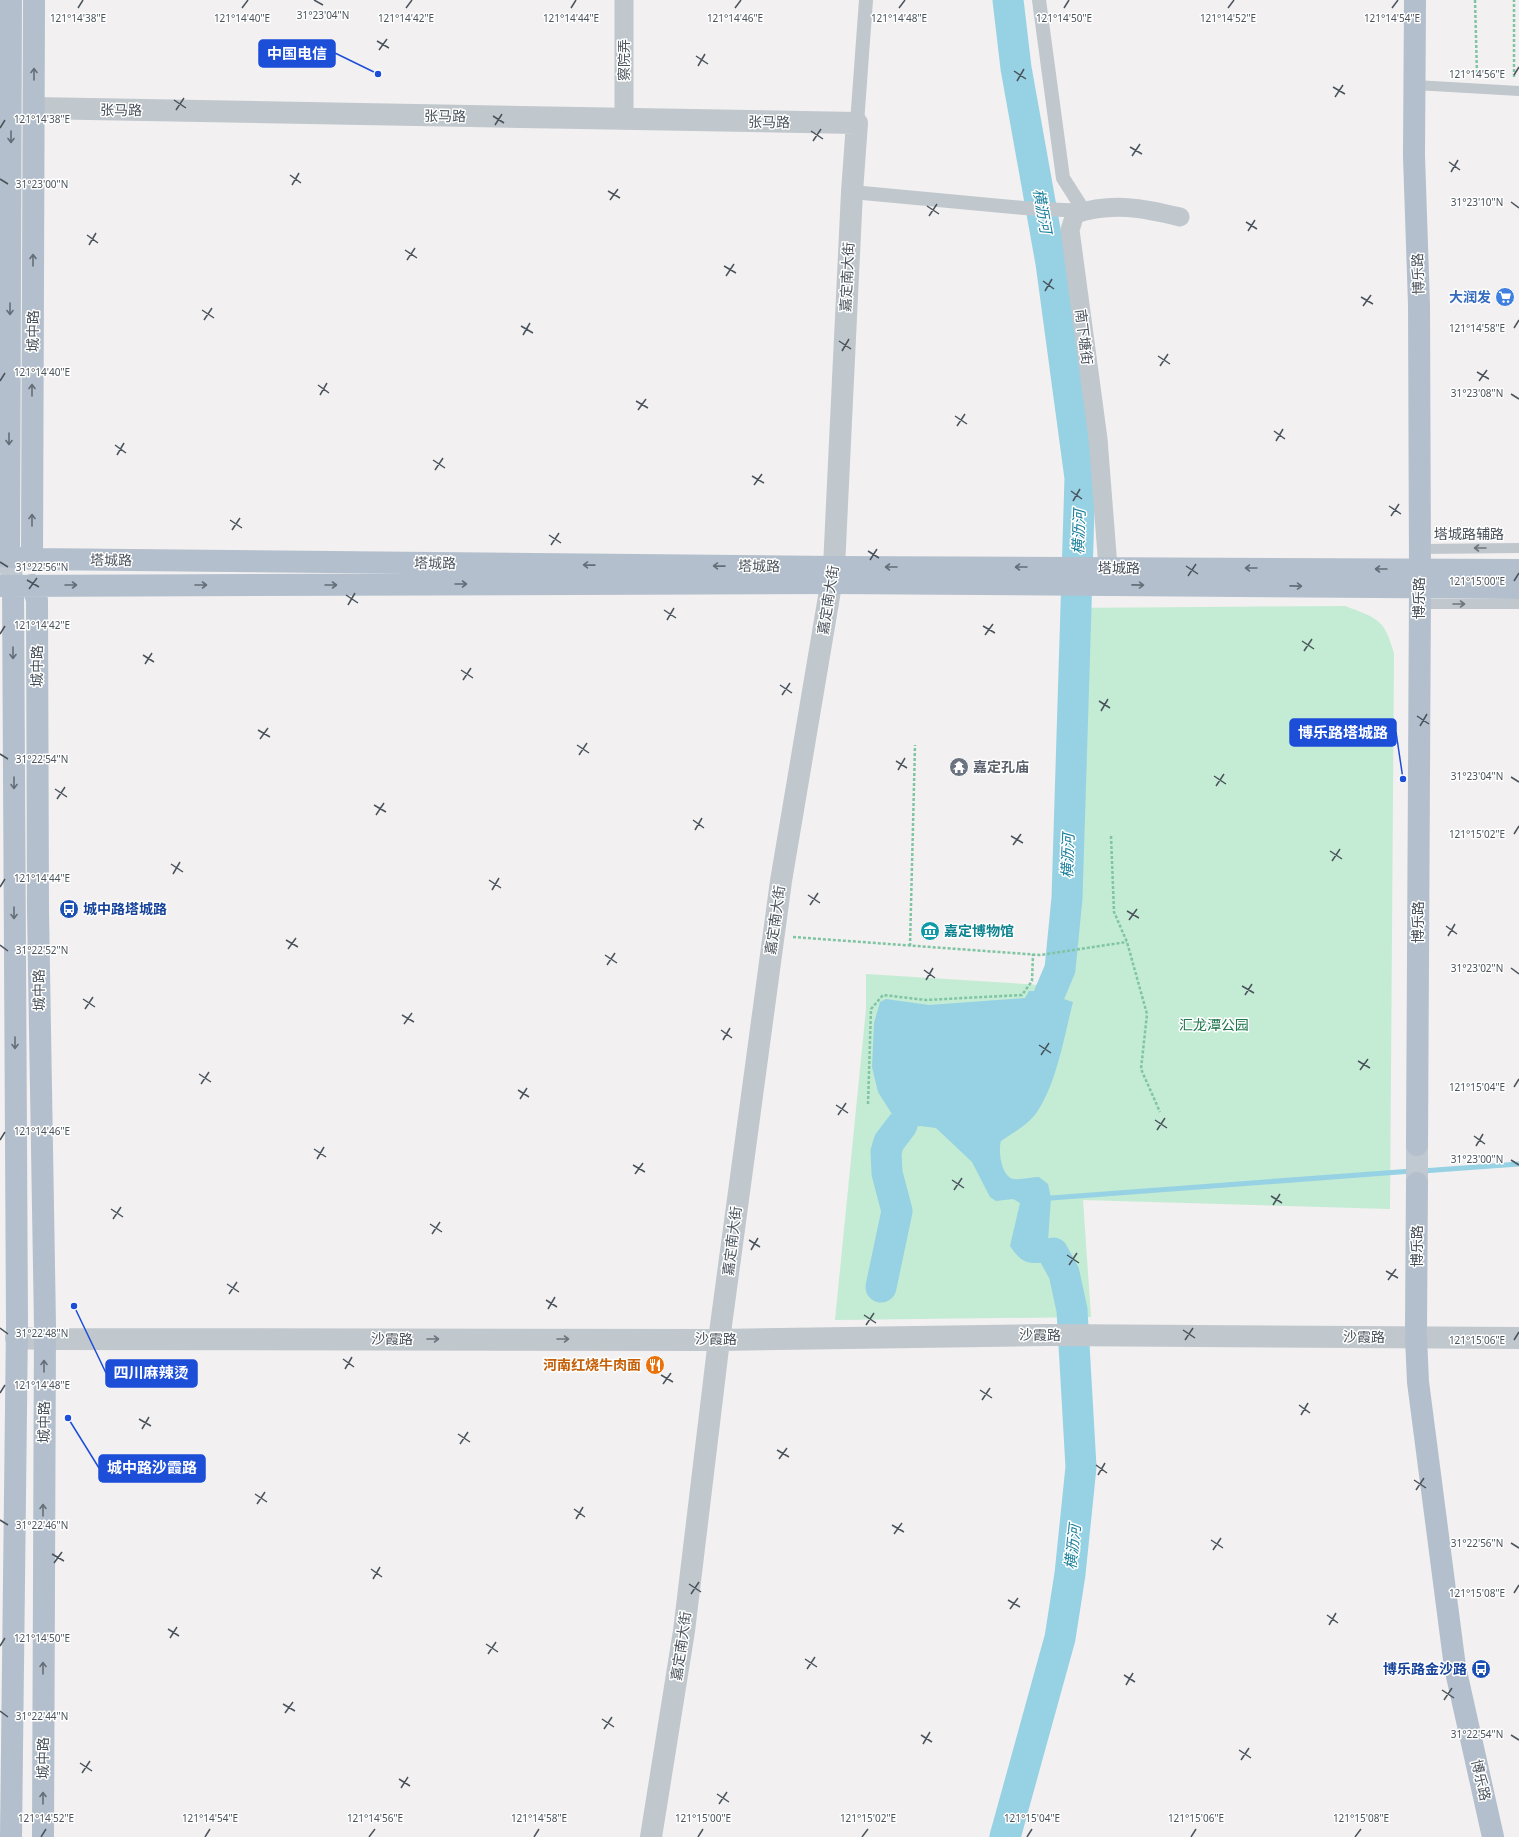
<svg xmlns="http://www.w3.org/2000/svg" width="1519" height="1837" font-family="'Noto Sans','Noto Sans SC',sans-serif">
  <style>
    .green { fill: #c4ebd4 }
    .water { fill: #96d2e3 }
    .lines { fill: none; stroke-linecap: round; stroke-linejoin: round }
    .stream { stroke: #96d2e3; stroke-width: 5 }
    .river { stroke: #96d2e3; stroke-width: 31 }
    .path { stroke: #7fc5a4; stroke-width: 2.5; stroke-dasharray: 3 2; stroke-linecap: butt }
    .service { stroke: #c0c7cd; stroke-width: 10 }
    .pedestrian { stroke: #c0c7cd; stroke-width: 14 }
    .minor { stroke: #c0c7cd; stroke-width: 19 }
    .tertiary { stroke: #c0c7cd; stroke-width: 22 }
    .secondary { stroke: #c0c8d2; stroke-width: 22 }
    .primary { stroke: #b3bfcc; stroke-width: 22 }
    .oneway { stroke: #646e78 }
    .oneway2 { stroke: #6d767e }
    .ticks { fill: none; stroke: #4a535c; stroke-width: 1.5 }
    .labels { text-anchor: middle; stroke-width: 3; stroke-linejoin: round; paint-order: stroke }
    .street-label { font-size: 14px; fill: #4a535c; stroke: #fff }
    .shop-label { font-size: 14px; font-weight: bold; fill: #366cbe; stroke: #fff; text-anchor: end }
    .worship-label { font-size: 14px; font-weight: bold; fill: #5b616d; stroke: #fff; text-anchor: start }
    .transit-label { font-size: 14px; font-weight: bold; fill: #164399; stroke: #fff; text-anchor: start }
    .culture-label { font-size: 14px; font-weight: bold; fill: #0d838f; stroke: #fff; text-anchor: start }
    .park-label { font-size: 14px; fill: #21764d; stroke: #fff }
    .food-label { font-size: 14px; font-weight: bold; fill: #c56008; stroke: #fff; text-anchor: end }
    .water-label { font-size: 15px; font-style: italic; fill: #1c809d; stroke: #fff }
    .ticks-label { font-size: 10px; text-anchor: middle; fill: #4a535c; stroke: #fff; stroke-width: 3; stroke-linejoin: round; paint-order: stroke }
    .leader { fill: none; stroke: #1d4ed8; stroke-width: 1.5 }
    .callout-dot { fill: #1d4ed8; stroke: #fff; stroke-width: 1.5 }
    .callout { fill: #1d4ed8; stroke: #1d4ed8; stroke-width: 1.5 }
    .callout-label { font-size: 15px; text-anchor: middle; font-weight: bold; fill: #fff }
  </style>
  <rect width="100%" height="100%" fill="#f2f0f0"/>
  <path class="green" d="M1345 606C1377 618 1385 619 1394 654L1390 1209 1083 1200 1091 1317 835 1320 866 1009V974L1041 985 1048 955 1054 921 1064 608Z"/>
  <path class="water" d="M1029 991H1039L1073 1002C1064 1037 1057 1082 1037 1112 1028 1125 1014 1132 1001 1141 998 1150 1001 1177 1014 1179 1021 1180 1032 1177 1039 1177L1048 1184 1051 1198 1048 1241 1053 1253 1047 1262C1027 1265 1021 1262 1010 1246L1020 1203 1013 1199 996 1201 990 1197 972 1162 936 1128 920 1126 907 1128 897 1122 878 1092 872 1067 874 1023 880 1002 886 999 929 1005 1025 998Z"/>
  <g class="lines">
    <path class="stream" d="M1422 1171 1519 1164
      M1051 1198 1412 1171"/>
    <path class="river" d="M1008 0 1016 68 1051 263 1080 478 1067 898 1060 969 1049 995
      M881 1287 897 1211 887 1173 886 1152 889 1142 902 1125
      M1005 1837 1060 1638 1070 1574 1081 1467 1072 1310 1064 1273 1053 1253"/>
    <path class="path" d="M1475 0 1477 75
      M1514 77V0
      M1111 836 1114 912 1127 942 1147 1014 1141 1069 1160 1112
      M793 937 1040 955 1127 942
      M910 946 915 745
      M868 1104 871 1009 883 995 926 1000 1022 995 1032 981 1033 954"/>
    <path class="service" d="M1415 85 1519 91
      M1419 549 1519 548
      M1420 604H1519"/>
    <path class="pedestrian" d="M1039 0 1063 178 1084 211
      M857 123 866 0
      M852 192 1024 208 1084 211"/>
    <path class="minor" d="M624 120V0
      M1108 567 1098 439 1070 230 1075 214C1113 202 1143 208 1180 217"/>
    <path class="tertiary" d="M34 108 857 123 852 192 834 567 781 881 719 1340 684 1631 651 1837
      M16 1338 44 1339 719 1340 1048 1335 1519 1338"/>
    <path class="secondary" d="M9 556 13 586
      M1417 1183V1145"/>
    <path class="primary" d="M1415 0 1414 156 1419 305 1420 569
      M0 556 32 559 834 567 1519 570
      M9 556 11 0
      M32 559 34 0
      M32 585 37 600 38 910 45 1326 43 1837
      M0 586 832 583 1519 588
      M1417 1145 1420 588
      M1416 1329 1417 1183
      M1416 1337 1418 1382 1455 1667 1493 1837
      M11 1837 17 1324 13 586"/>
  </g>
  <defs><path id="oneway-shaft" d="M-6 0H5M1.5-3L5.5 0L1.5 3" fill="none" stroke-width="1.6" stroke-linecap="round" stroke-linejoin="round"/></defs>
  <g class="oneway">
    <use href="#oneway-shaft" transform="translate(34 74) rotate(-90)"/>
    <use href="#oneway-shaft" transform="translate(11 137) rotate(90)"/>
    <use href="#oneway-shaft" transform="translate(33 260) rotate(-90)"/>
    <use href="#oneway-shaft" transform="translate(10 309) rotate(90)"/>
    <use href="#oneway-shaft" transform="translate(32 390) rotate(-90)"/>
    <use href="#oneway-shaft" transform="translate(9 439) rotate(90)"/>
    <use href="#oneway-shaft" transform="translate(32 520) rotate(-90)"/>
    <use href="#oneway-shaft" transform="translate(589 565) rotate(-179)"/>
    <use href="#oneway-shaft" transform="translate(719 566) rotate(-179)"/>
    <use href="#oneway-shaft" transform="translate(891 567) rotate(-180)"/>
    <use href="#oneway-shaft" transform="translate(1021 567) rotate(-180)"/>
    <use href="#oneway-shaft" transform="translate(1251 568) rotate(-180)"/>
    <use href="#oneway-shaft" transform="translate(1381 569) rotate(-180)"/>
    <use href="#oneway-shaft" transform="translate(461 584)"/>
    <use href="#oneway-shaft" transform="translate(71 585)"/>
    <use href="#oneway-shaft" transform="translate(201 585)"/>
    <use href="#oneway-shaft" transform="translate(331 585)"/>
    <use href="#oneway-shaft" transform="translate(1138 585) rotate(1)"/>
    <use href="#oneway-shaft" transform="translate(1296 586) rotate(1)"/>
    <use href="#oneway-shaft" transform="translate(13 653) rotate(90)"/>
    <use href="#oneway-shaft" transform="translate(14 783) rotate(90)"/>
    <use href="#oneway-shaft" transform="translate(14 913) rotate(90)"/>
    <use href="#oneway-shaft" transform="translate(15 1043) rotate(90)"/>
    <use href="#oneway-shaft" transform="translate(44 1366) rotate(-90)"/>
    <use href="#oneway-shaft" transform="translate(43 1510) rotate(-90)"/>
    <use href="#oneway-shaft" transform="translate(43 1668) rotate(-90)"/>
    <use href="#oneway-shaft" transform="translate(43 1798) rotate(-90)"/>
  </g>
  <g class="oneway2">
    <use href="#oneway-shaft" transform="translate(1480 548) rotate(180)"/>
    <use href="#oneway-shaft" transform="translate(1459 604)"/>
    <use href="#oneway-shaft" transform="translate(433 1339)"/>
    <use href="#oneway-shaft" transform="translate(563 1339)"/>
  </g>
  <path class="ticks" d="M314 0 323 5M78 8 83 0M242 8 248 0M406 8 412 0M571 8 576 0M735 8 741 0M899 8 905 0M1064 8 1069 0M1228 8 1234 0M1392 8 1398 0M377 41 389 48M379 50 387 39M696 56 708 64M698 66 705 54M1014 71 1026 79M1514 75 1519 67M1017 81 1024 69M1333 87 1345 94M1335 97 1343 85M174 100 186 108M176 110 184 98M493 116 504 123M495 125 502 114M0 128 5 120M811 131 823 139M813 141 821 129M1130 147 1142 154M1132 156 1140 144M1449 162 1460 170M1451 172 1458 160M290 175 301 183M0 179 8 184M292 185 299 173M608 191 620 198M610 200 618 189M1511 202 1519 208M927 206 939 214M929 216 937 204M1246 222 1257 229M1248 231 1255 220M87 235 98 243M89 245 96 233M405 250 417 258M407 260 415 248M724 266 736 273M726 276 734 264M1043 281 1054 289M1045 291 1052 279M1361 297 1373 304M1363 306 1371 295M202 310 214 318M204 320 212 308M521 326 533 333M1514 328 1519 320M523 335 530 323M839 341 851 349M842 351 849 339M1158 356 1170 364M1160 366 1168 354M1477 372 1489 379M0 381 5 373M1479 381 1487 370M318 385 329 393M1511 394 1519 399M320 395 327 383M636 401 648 408M638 410 646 399M955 416 967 424M957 426 965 414M1274 431 1285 439M1276 441 1283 429M115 445 126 453M117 455 124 443M433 460 445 468M435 470 443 458M752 476 764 483M754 485 762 474M1071 491 1082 499M1073 501 1080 489M1389 506 1401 514M1391 516 1399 504M230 520 242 528M232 530 240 518M549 535 561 543M551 545 559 533M868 551 879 558M870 560 877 549M0 562 8 567M1186 566 1198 574M1188 576 1196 564M27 580 39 587M1514 581 1519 573M29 589 37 578M346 595 358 603M348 605 355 593M664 610 676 618M667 620 674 608M983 626 995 633M0 634 5 626M985 635 993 624M1302 641 1314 649M1304 651 1312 639M143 655 154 662M145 664 152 653M461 670 473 678M463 680 471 668M780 685 792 693M782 695 790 683M1099 701 1110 708M1101 711 1108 699M1417 716 1429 724M1420 726 1427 714M258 730 270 737M260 739 268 728M577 745 589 753M0 754 8 759M579 755 587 743M896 761 907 768M898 770 905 758M1214 776 1226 784M1511 777 1519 782M1216 786 1224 774M55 789 67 797M57 799 65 787M374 805 386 812M376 815 384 803M693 820 704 828M695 830 702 818M1514 834 1519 826M1011 836 1023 843M1013 845 1021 834M1330 851 1342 859M1332 861 1340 849M171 864 183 872M173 874 180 862M489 880 501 888M0 887 5 879M492 890 499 878M808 895 820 903M810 905 818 893M1127 911 1139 918M1129 920 1137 909M1446 926 1457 934M1448 936 1455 924M286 940 298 947M0 945 8 951M288 949 296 938M605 955 617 963M607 965 615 953M1511 968 1519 974M924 970 935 978M926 980 933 968M1242 986 1254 993M1245 995 1252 984M83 999 95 1007M85 1009 93 997M402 1015 414 1022M404 1024 412 1013M721 1030 732 1038M723 1040 730 1028M1039 1045 1051 1053M1041 1055 1049 1043M1358 1061 1370 1068M1360 1070 1368 1059M199 1074 211 1082M201 1084 209 1072M1514 1087 1519 1079M518 1090 529 1097M520 1099 527 1088M836 1105 848 1113M838 1115 846 1103M1155 1120 1167 1128M1157 1130 1165 1118M1474 1136 1485 1144M0 1140 5 1132M1476 1146 1483 1134M314 1149 326 1157M317 1159 324 1147M1511 1160 1519 1165M633 1165 645 1172M635 1174 643 1163M952 1180 964 1188M954 1190 962 1178M1271 1196 1282 1203M1273 1205 1280 1194M111 1209 123 1217M113 1219 121 1207M430 1224 442 1232M432 1234 440 1222M749 1240 760 1247M751 1250 758 1238M1067 1255 1079 1263M1069 1265 1077 1253M1386 1271 1398 1278M1388 1280 1396 1269M227 1284 239 1292M229 1294 237 1282M546 1300 557 1307M548 1309 555 1297M864 1315 876 1323M866 1325 874 1313M0 1328 8 1334M1183 1330 1195 1338M1185 1340 1193 1328M1514 1340 1519 1332M343 1359 354 1367M345 1369 352 1357M661 1375 673 1382M663 1384 671 1373M980 1390 992 1398M0 1393 5 1385M982 1400 990 1388M1299 1405 1310 1413M1301 1415 1308 1403M139 1419 151 1426M142 1429 149 1417M458 1434 470 1442M460 1444 468 1432M777 1450 789 1457M779 1459 787 1448M1096 1465 1107 1473M1098 1475 1105 1463M1414 1480 1426 1488M1416 1490 1424 1478M255 1494 267 1502M257 1504 265 1492M574 1509 585 1517M576 1519 583 1507M0 1520 8 1525M892 1525 904 1532M894 1534 902 1523M1211 1540 1223 1548M1511 1543 1519 1548M1213 1550 1221 1538M52 1554 64 1561M54 1563 62 1552M371 1569 382 1577M373 1579 380 1567M689 1584 701 1592M1514 1593 1519 1585M691 1594 699 1582M1008 1600 1020 1607M1010 1609 1018 1598M1327 1615 1338 1623M1329 1625 1336 1613M168 1629 179 1636M170 1638 177 1627M486 1644 498 1652M0 1646 5 1638M488 1654 496 1642M805 1659 817 1667M807 1669 815 1657M1124 1675 1135 1682M1126 1685 1133 1673M1442 1690 1454 1698M1444 1700 1452 1688M283 1704 295 1711M0 1711 8 1717M285 1713 293 1702M602 1719 614 1727M604 1729 612 1717M921 1735 932 1742M1511 1735 1519 1740M923 1744 930 1732M1239 1750 1251 1758M1241 1760 1249 1748M80 1763 92 1771M82 1773 90 1761M399 1779 410 1786M401 1788 408 1777M717 1794 729 1802M719 1804 727 1792M41 1837 46 1829M205 1837 210 1829M369 1837 375 1829M534 1837 539 1829M698 1837 703 1829M862 1837 868 1829M1027 1837 1032 1829M1191 1837 1196 1829M1355 1837 1361 1829"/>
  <defs>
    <g id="supermarket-disc" transform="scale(1)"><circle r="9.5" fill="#3f7fe0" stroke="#fff"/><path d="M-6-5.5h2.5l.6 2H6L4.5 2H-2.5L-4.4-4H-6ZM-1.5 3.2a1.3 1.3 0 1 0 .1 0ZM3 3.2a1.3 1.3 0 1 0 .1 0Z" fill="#fff"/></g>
    <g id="temple-disc" transform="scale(1)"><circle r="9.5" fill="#6b7280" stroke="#fff"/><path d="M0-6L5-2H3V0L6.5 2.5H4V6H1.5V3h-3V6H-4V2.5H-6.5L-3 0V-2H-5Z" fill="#fff"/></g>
    <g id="bus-disc" transform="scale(1)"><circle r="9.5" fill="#1a4fb4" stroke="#fff"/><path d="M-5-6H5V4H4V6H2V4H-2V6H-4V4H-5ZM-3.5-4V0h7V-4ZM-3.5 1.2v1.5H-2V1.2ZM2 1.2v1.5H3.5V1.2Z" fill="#fff"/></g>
    <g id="museum-disc" transform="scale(1)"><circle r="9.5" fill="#0f9aa8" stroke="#fff"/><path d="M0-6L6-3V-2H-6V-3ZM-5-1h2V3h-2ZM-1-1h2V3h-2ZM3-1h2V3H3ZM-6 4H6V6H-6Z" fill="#fff"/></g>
    <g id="restaurant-disc" transform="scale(1)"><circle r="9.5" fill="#e8710a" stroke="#fff"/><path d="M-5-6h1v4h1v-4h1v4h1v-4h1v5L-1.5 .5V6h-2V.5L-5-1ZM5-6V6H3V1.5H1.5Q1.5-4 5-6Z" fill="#fff"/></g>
  </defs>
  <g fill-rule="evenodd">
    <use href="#supermarket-disc" x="1505" y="297"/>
    <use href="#temple-disc" x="959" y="767"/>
    <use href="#bus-disc" x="69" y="909"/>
    <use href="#museum-disc" x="930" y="931"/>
    <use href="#restaurant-disc" x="655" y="1365"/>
    <use href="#bus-disc" x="1481" y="1669"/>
  </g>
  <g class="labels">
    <g class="street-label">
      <text transform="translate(624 60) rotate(-90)" y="5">察院弄</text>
      <text transform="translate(121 110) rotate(1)" y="5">张马路</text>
      <text transform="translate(445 116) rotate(1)" y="5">张马路</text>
      <text transform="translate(769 122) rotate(1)" y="5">张马路</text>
      <text transform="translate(1418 274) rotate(-92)" y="5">博乐路</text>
      <text transform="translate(847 277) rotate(-87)" y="5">嘉定南大街</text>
      <text transform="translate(33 331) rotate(-90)" y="5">城中路</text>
      <text transform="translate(1084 337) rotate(83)" y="5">南下塘街</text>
      <text x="1469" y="539">塔城路辅路</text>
      <text transform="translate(111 560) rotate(1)" y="5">塔城路</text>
      <text transform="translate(435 563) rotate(1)" y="5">塔城路</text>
      <text transform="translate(759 566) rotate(1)" y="5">塔城路</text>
      <text x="1119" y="573">塔城路</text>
      <text transform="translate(1419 598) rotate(-90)" y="5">博乐路</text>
      <text transform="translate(828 600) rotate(-81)" y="5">嘉定南大街</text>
      <text transform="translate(37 666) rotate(-90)" y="5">城中路</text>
      <text transform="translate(775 920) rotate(-82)" y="5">嘉定南大街</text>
      <text transform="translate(1418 922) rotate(-90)" y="5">博乐路</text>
      <text transform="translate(39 990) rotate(-91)" y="5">城中路</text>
      <text transform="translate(732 1241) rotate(-83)" y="5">嘉定南大街</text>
      <text transform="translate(1417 1246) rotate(-90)" y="5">博乐路</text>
      <text x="1040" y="1340">沙霞路</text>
      <text x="1364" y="1342">沙霞路</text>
      <text x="392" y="1344">沙霞路</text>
      <text x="716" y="1344">沙霞路</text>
      <text transform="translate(44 1422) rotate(-90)" y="5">城中路</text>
      <text transform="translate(681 1646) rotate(-82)" y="5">嘉定南大街</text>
      <text transform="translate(43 1758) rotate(-90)" y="5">城中路</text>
      <text transform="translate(1481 1780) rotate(77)" y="5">博乐路</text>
    </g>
    <g class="shop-label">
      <text x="1491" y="302">大润发</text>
    </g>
    <g class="worship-label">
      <text x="973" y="772">嘉定孔庙</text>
    </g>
    <g class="transit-label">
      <text x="83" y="914">城中路塔城路</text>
      <text x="1467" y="1674" text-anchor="end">博乐路金沙路</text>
    </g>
    <g class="culture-label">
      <text x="944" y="936">嘉定博物馆</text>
    </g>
    <g class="park-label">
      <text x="1214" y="1030">汇龙潭公园</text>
    </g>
    <g class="food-label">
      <text x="641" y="1370">河南红烧牛肉面</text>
    </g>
    <g class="water-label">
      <text transform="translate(1042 211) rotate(80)" y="5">横沥河</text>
      <text transform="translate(1079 532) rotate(-88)" y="5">横沥河</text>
      <text transform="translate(1068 856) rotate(-88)" y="5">横沥河</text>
      <text transform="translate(1073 1547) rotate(-84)" y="5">横沥河</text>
    </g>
  </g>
  <g class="ticks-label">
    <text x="323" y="19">31°23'04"N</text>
    <text x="406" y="22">121°14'42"E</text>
    <text x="1064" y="22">121°14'50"E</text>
    <text x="78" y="22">121°14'38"E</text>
    <text x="242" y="22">121°14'40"E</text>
    <text x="571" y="22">121°14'44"E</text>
    <text x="735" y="22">121°14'46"E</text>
    <text x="899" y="22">121°14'48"E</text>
    <text x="1228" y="22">121°14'52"E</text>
    <text x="1392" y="22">121°14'54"E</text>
    <text x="1477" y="78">121°14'56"E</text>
    <text x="42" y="123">121°14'38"E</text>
    <text x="42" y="188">31°23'00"N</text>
    <text x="1477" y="206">31°23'10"N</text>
    <text x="1477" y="332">121°14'58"E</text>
    <text x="42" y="376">121°14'40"E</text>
    <text x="1477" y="397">31°23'08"N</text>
    <text x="42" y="571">31°22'56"N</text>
    <text x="1477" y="585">121°15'00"E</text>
    <text x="42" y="629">121°14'42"E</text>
    <text x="42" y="763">31°22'54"N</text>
    <text x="1477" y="780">31°23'04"N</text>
    <text x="1477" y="838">121°15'02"E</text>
    <text x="42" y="882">121°14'44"E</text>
    <text x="42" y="954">31°22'52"N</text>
    <text x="1477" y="972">31°23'02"N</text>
    <text x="1477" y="1091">121°15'04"E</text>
    <text x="42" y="1135">121°14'46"E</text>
    <text x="1477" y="1163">31°23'00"N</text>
    <text x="42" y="1337">31°22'48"N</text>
    <text x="1477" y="1344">121°15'06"E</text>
    <text x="42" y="1389">121°14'48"E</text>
    <text x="42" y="1529">31°22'46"N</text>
    <text x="1477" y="1547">31°22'56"N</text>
    <text x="1477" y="1597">121°15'08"E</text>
    <text x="42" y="1642">121°14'50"E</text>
    <text x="42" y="1720">31°22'44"N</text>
    <text x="1477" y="1738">31°22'54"N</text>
    <text x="46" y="1822">121°14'52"E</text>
    <text x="210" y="1822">121°14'54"E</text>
    <text x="375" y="1822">121°14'56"E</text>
    <text x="539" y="1822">121°14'58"E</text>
    <text x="703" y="1822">121°15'00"E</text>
    <text x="868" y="1822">121°15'02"E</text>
    <text x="1032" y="1822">121°15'04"E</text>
    <text x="1196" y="1822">121°15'06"E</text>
    <text x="1361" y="1822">121°15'08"E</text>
  </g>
  <path class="leader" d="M378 74L335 53M1403 779L1396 732M74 1306L106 1373M68 1418L99 1468"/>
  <g class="callout-dot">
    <circle cx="378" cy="74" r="4"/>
    <circle cx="1403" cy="779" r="4"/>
    <circle cx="74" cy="1306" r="4"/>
    <circle cx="68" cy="1418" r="4"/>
  </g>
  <g class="callout">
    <rect x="259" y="40" width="76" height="27" rx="4"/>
    <rect x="1290" y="719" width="106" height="27" rx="4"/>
    <rect x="106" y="1360" width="91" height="27" rx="4"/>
    <rect x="99" y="1455" width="106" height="27" rx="4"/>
  </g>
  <g class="callout-label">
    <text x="297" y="59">中国电信</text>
    <text x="1343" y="738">博乐路塔城路</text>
    <text x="151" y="1378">四川麻辣烫</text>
    <text x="152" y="1473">城中路沙霞路</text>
  </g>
</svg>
